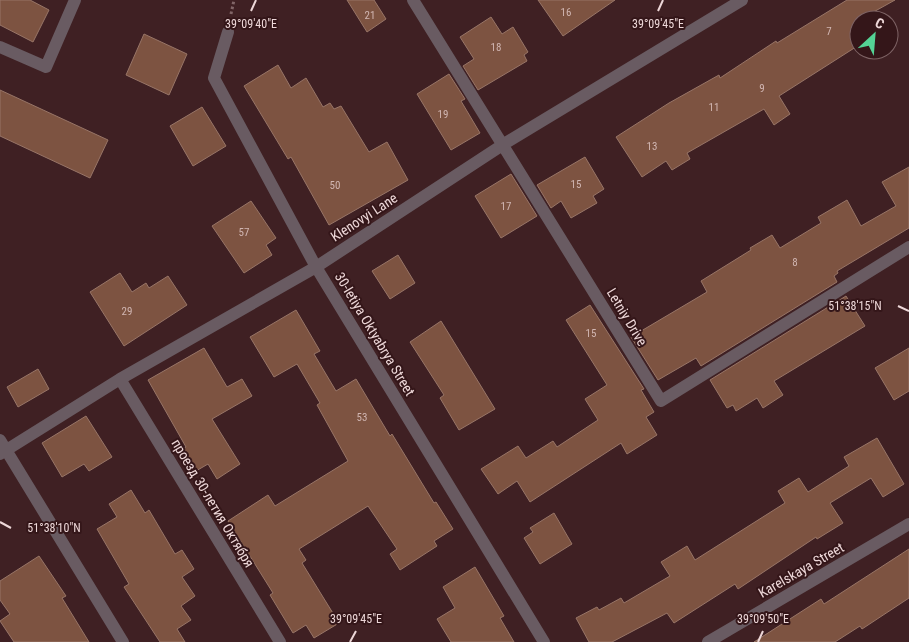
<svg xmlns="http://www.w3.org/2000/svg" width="909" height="642" font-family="'Roboto Condensed',sans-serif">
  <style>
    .building { fill: #7d5341; stroke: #987567 }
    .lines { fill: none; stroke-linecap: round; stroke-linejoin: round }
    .path { stroke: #816567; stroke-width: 3; stroke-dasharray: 2.5 2.5; stroke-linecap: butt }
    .minor { stroke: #695b62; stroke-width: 12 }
    .ticks { fill: none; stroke: #edd7d8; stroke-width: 2 }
    .labels { text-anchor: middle; stroke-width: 4; stroke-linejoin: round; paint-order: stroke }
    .number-label { font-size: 11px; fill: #d1b6b2 }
    .street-label { font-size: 14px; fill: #edd7d8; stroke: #341619 }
    .ticks-label { font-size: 12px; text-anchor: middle; fill: #edd7d8; stroke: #341619; stroke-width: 4; stroke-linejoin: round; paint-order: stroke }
  </style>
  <rect width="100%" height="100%" fill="#3f2023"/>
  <path class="building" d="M0 0H30L49 10 33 42 0 25Z
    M347 0H374L386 19 367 32Z
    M538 0H615L563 36Z
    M847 0H895L859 20V45L779 96 790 114 774 125 764 109 687 153 690 159 672 170 666 161 642 177 616 137 669 103 719 75 720 78 776 41 777 43Z
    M491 17 502 34 513 27 528 52 524 55 527 61 478 90 463 66 474 59 460 37Z
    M144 34 187 54 169 95 126 75Z
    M278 65 291 88 306 78 323 107 330 103 334 109 341 106 369 152 387 142 408 180 329 225 291 157 288 159 244 86Z
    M449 74 465 99 461 101 480 133 451 150 417 94Z
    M0 90 108 140 90 178 0 136Z
    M202 107 226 146 193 166 170 126Z
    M585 157 604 189 593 196 597 203 571 218 561 201 551 208 537 185Z
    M909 167V228L837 271 838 273 834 276 837 282 701 366 696 358 658 380 631 337 707 292 701 281 751 250 750 248 772 235 780 248 821 223 818 217 847 200 861 226 896 206 882 182Z
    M511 174 537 216 501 238 475 196Z
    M251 201 276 238 266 245 272 255 244 273 212 226Z
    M398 255 415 283 390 299 372 271Z
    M120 273 132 292 146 283 149 288 168 276 187 305 124 346 90 292Z
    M846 296 865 326 774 381 783 395 763 408 757 398 736 411 733 405 727 408 710 380Z
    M590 305 644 389 641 390 654 412 646 417 657 435 627 454 621 443 530 502 517 481 498 494 481 469 518 446 526 458 553 441 557 447 598 420 585 399 607 385 566 320Z
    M296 310 320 351 314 354 336 391 356 379 390 436 392 434 434 503 436 502 453 529 434 541 437 546 400 570 390 554 397 549 368 506 299 549 306 560 302 563 339 623 314 638 306 625 293 633 270 595 273 593 228 521 268 495 275 506 348 461 317 405 320 403 297 364 274 377 250 337Z
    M441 321 495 409 459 430 440 398 444 395 410 342Z
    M204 348 227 387 242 379 252 396 212 419 240 464 217 479 208 464 196 471 182 449 186 447 148 380Z
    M909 348V391L894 400 875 368Z
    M38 369 49 389 18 407 7 387Z
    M86 416 112 457 89 471 84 464 62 477 42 443Z
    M877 438 904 484 883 497 871 478 830 503 843 523 817 539 816 537 738 589 735 584 674 623 667 613 612 642H589L576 618 597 607 599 610 621 598 624 603 670 576 661 562 687 546 695 560 785 503 778 491 799 478 808 492 849 466 844 457Z
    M131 490 145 513 149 510 175 554 182 550 194 569 182 577 195 596 181 606 191 620 177 629 185 642H160L124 587 129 584 97 529 117 517 109 504Z
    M554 513 572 544 540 564 524 538 533 532 530 528Z
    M909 549V598L862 629 860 626 835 642H754L821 599 824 604Z
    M39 556 66 596 62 598 89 642H14L0 621 10 614 0 600V581Z
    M475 567 504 616 500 618 514 642H451L437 619 455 608 443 587Z"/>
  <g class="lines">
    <path class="path" d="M231 14 234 0"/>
    <path class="minor" d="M413 0 661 401 909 247
      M228 32 214 78 316 267 544 642
      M0 47 46 67 75 0
      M120 379 280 642
      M0 440 123 642
      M0 454 120 379 316 267 504 144 742 0
      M708 642 909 524"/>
  </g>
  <path class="ticks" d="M251 11 256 0M658 11 663 0M898 306 909 311M0 522 11 528M350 642 356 631M758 642 763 631"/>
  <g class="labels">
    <g class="number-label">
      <text x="566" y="16">16</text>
      <text x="370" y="19">21</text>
      <text x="829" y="35">7</text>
      <text x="496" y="51">18</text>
      <text x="762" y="92">9</text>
      <text x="714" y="111">11</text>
      <text x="443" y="118">19</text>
      <text x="652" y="150">13</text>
      <text x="576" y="188">15</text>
      <text x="335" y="189">50</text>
      <text x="506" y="210">17</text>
      <text x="244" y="236">57</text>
      <text x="795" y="266">8</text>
      <text x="127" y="315">29</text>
      <text x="591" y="337">15</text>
      <text x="362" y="421">53</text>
    </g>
    <g class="street-label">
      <text transform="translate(364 217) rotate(-33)" y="5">Klenovyi Lane</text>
      <text transform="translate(627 317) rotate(59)" y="5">Letniy Drive</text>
      <text transform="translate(375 334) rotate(59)" y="5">30-letiya Oktyabrya Street</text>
      <text transform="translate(213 503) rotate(59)" y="5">проезд 30-летия Октября</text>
      <text transform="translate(801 570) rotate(-30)" y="5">Karelskaya Street</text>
    </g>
  </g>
  <g class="ticks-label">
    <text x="251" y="28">39°09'40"E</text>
    <text x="658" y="28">39°09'45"E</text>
    <text x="855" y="310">51°38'15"N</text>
    <text x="54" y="532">51°38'10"N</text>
    <text x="356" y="623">39°09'45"E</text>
    <text x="763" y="623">39°09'50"E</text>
  </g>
  <g transform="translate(874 35) rotate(26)"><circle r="24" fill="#341619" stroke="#7e6365"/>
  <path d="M0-4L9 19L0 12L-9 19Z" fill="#54d395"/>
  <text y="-8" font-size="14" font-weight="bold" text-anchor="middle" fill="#edd7d8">С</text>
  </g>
</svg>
